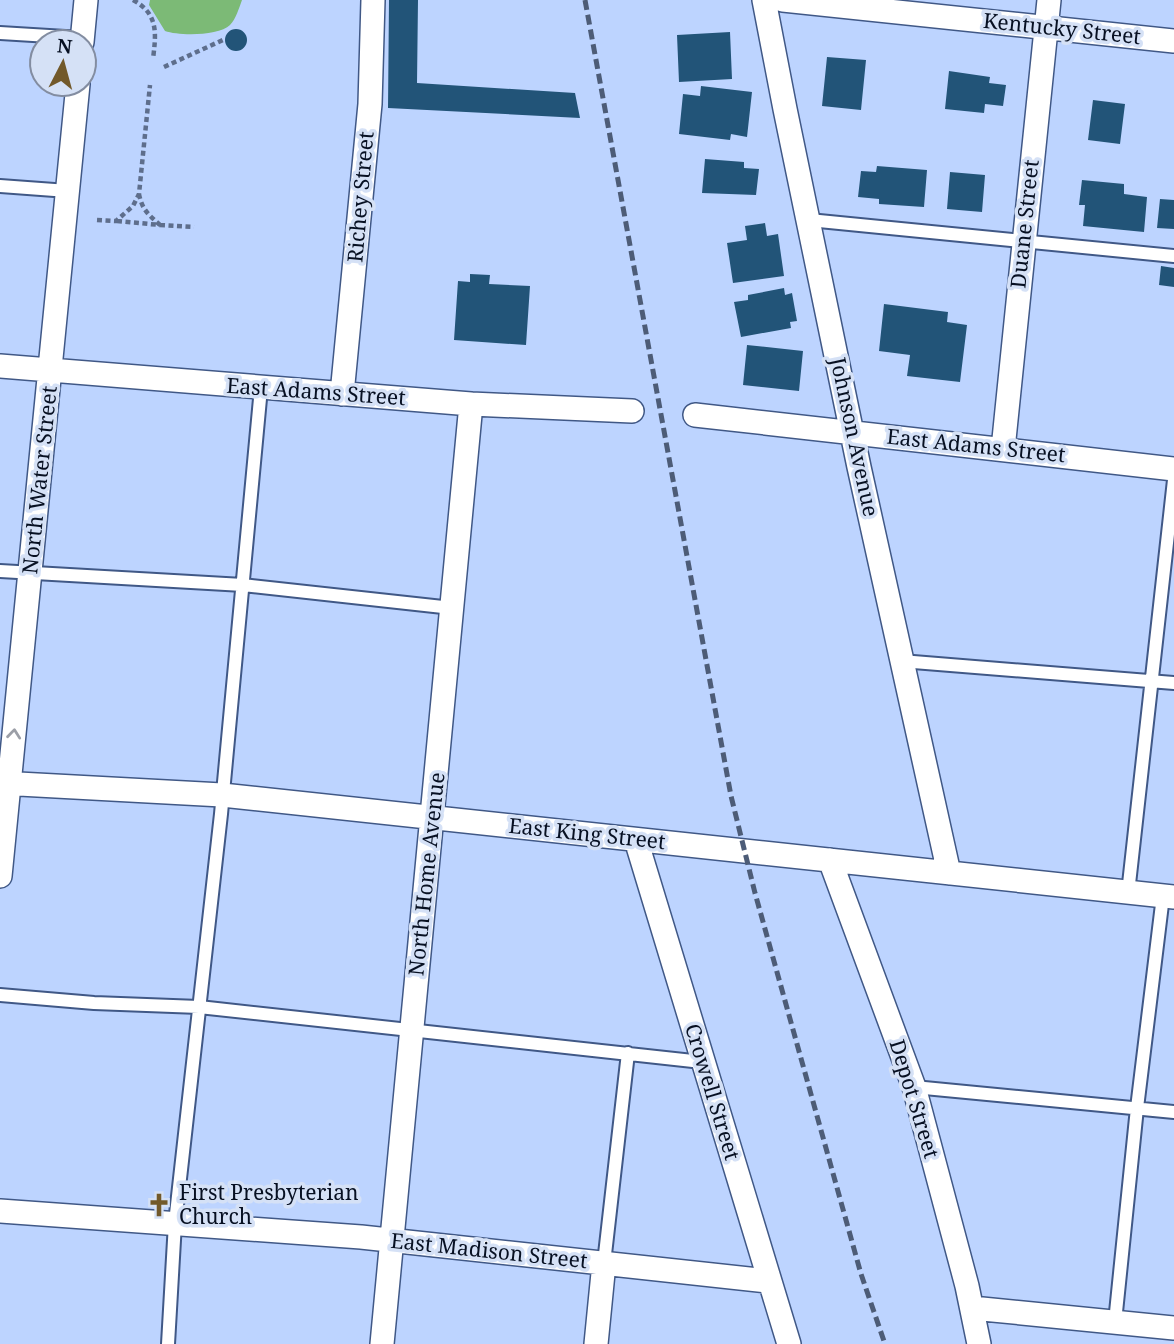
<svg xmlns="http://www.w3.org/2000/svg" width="1174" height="1344" font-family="'Noto Serif',serif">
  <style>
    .green { fill: #7cba76 }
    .building { fill: #225478 }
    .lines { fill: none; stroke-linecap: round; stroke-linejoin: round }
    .service-casing { stroke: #405886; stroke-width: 16 }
    .minor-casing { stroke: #405886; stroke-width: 26 }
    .path { stroke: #5e6e8c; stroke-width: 4.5; stroke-dasharray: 5 3.5; stroke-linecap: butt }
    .service { stroke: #fff; stroke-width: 12 }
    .minor { stroke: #fff; stroke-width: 23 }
    .rail { stroke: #4d5c77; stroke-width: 5; stroke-dasharray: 10 5; stroke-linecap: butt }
    .oneway { stroke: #9c9fa7 }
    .labels { text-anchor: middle; stroke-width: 7; stroke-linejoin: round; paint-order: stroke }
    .street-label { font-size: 21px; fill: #071022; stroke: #d5e1f6 }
    .poi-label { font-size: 21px; fill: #071022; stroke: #d5e1f6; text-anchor: start }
  </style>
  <rect width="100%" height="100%" fill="#bdd4ff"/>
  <path class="green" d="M150 0H242C239 8 236 19 230 25 219 36 179 36 165 31L149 5Z"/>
  <path class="building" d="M389 0H418L417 83 575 93 580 118 388 108Z
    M225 40a11 11 0 1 1 22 0a11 11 0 1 1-22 0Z
    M730 32 732 79 679 82 677 35Z
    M827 57 866 60 861 110 822 106Z
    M949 71 990 77 989 83 1006 85 1003 106 985 104 984 113 945 109Z
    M701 86 752 92 747 137 731 134 730 140 679 134 683 94 700 96Z
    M1093 100 1125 104 1120 144 1088 140Z
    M705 159 744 162V168L759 169 756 195 702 193Z
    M877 166 927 170 924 207 879 204V199L858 197 861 171 876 172Z
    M950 172 985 175 982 212 947 209Z
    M1082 180 1124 184V194L1147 197 1144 232 1083 226 1085 205H1079Z
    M1160 199 1174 200V229L1157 228Z
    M765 223 767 236 778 234 784 276 733 283 727 243 747 240 745 226Z
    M1161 266 1174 268V287L1159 285Z
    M470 274 490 275 489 284 530 286 526 345 454 340 458 281 470 282Z
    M784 288 785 295 792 293 797 321 790 322 791 328 741 337 734 302 748 300V295Z
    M884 304 948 312 947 322 967 325 960 382 907 376 910 355 879 351Z
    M747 345 803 351 799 391 743 385Z"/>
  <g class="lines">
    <g class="service-casing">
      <path id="service" d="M0 33 82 38
        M0 186 68 191
        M809 220 1174 256
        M0 571 243 585 452 608
        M901 661 1174 683
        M1128 893 1174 480
        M0 995 94 1003 199 1007 702 1062
        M914 1087 1174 1112
        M604 1263 628 1053
        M1115 1322 1137 1108 1163 896
        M168 1344 175 1223 221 814 261 388"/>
    </g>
    <g class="minor-casing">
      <path id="minor" d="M764 0 785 109 859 467 949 873
        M783 0 1174 41
        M82 42 86 0
        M0 366 471 404 632 411
        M342 394 370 104 373 0
        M695 415 1174 469
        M1003 449 1049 0
        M0 783 222 795 1174 897
        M636 840 789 1344
        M830 860 914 1087 967 1286 979 1344
        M0 876 78 84
        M0 1211 361 1237 768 1281
        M972 1308 1174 1328
        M382 1344 471 404
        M596 1344 604 1263"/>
    </g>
    <path class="path" d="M133 0C159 14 156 34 153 59
      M164 67 225 39
      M97 220 116 221 133 206 139 194 150 85
      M117 221 160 225C149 215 142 210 139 194
      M160 225 194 227"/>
    <use href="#service" class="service"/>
    <use href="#minor" class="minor"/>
    <path class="rail" d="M585 0 731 796 755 893 861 1274 885 1344"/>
  </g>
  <defs><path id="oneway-chevron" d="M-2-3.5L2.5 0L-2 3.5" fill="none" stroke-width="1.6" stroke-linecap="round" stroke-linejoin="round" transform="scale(1.75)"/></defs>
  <use class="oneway" href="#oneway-chevron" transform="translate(14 734) rotate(-84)"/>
  <defs>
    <g id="church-bare" transform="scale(1.89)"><path d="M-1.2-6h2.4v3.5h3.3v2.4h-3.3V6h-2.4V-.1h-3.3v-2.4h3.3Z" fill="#72592a" stroke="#d5e1f6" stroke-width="2.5" paint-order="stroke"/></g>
  </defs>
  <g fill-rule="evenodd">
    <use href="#church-bare" x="159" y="1205"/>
  </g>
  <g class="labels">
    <g class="street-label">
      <text transform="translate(1062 29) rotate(6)" y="7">Kentucky Street</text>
      <text transform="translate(361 197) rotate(-85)" y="7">Richey Street</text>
      <text transform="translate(1025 224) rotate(-84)" y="7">Duane Street</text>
      <text transform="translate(316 392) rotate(4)" y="7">East Adams Street</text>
      <text transform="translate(854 437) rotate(78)" y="7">Johnson Avenue</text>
      <text transform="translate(976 446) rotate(6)" y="7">East Adams Street</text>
      <text transform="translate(40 480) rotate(-84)" y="7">North Water Street</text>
      <text transform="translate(587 834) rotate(6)" y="7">East King Street</text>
      <text transform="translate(427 874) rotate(-84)" y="7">North Home Avenue</text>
      <text transform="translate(712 1092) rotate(73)" y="7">Crowell Street</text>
      <text transform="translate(914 1099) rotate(73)" y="7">Depot Street</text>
      <text transform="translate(489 1251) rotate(6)" y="7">East Madison Street</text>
    </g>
    <g class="poi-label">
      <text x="179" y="1200">First Presbyterian<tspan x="179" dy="24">Church</tspan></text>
    </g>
  </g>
  <g transform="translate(63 63) rotate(6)"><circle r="33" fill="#d5e1f6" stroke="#838da1" stroke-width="2"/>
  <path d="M0-5L12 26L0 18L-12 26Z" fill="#72592a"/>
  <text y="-10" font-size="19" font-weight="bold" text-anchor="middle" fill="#071022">N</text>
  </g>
</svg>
